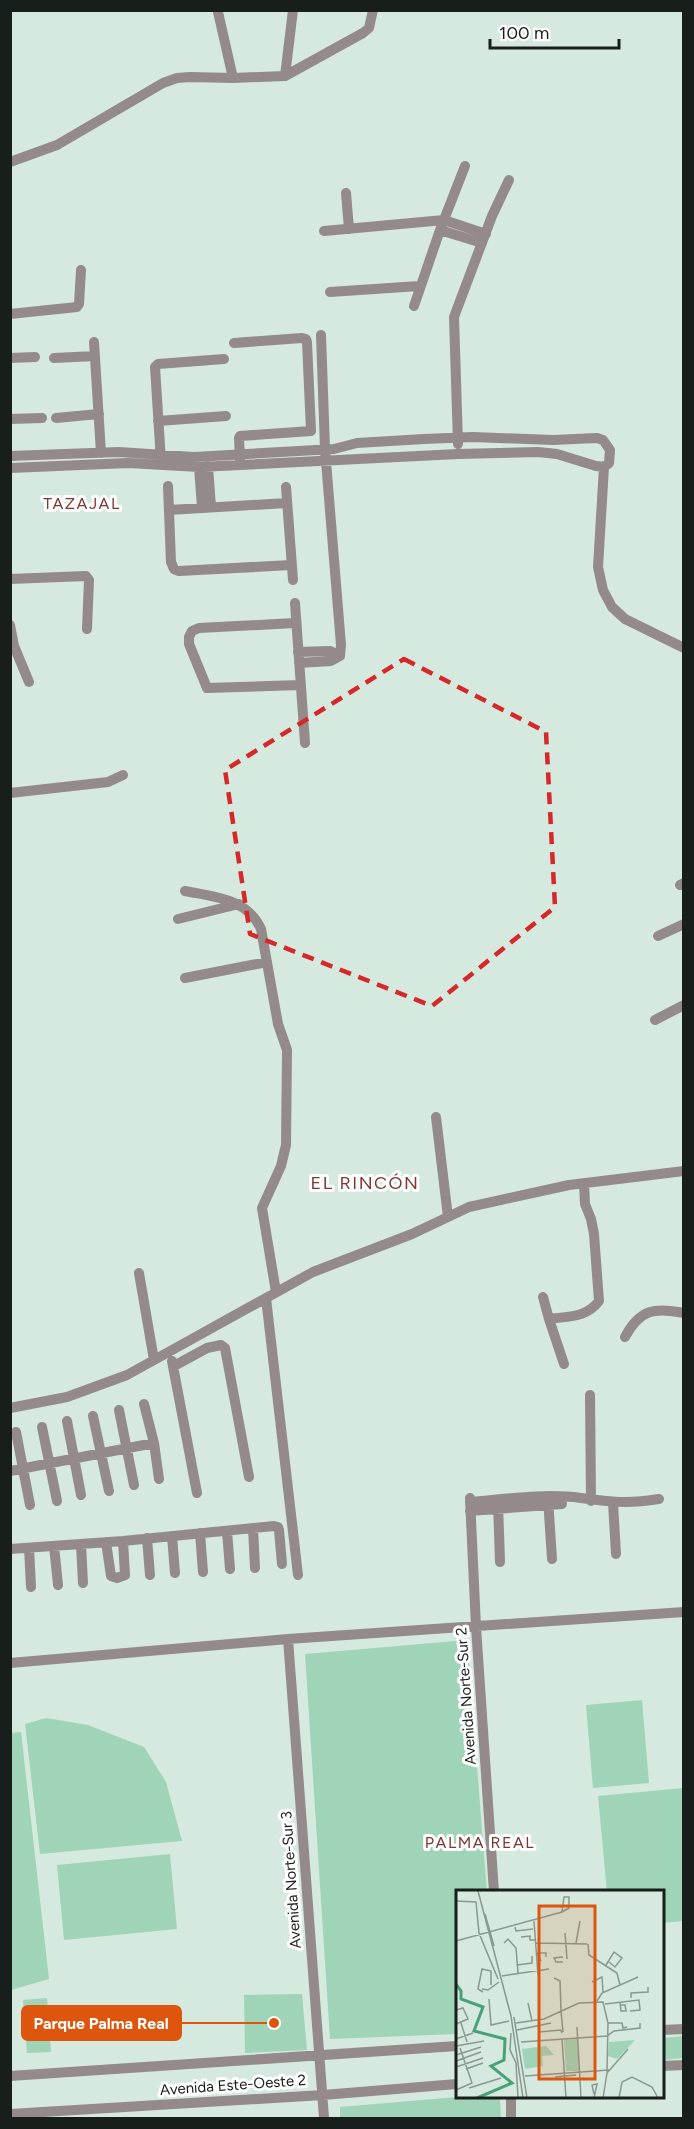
<svg xmlns="http://www.w3.org/2000/svg" width="694" height="2129" font-family="Figtree,sans-serif">
  <style>
    .green { fill: #a0d4b9 }
    .lines { fill: none; stroke-linecap: round; stroke-linejoin: round }
    .street { stroke: #938a89; stroke-width: 10 }
    .marked { fill: none; stroke: #d62828; stroke-width: 4.5; stroke-dasharray: 12 8; stroke-linejoin: round }
    .labels { text-anchor: middle; stroke-width: 6; stroke-linejoin: round; paint-order: stroke }
    .street-label { font-size: 15px; fill: #171e1b; stroke: #fff }
    .neighbourhood-label { font-size: 16px; letter-spacing: 1.5px; fill: #7e3734; stroke: #fff }
    .quarter-label { font-size: 18px; letter-spacing: 1.5px; fill: #7e3734; stroke: #fff }
    .inset-river { fill: none; stroke: #4aa179; stroke-width: 3 }
    .inset-road { fill: none; stroke: #899890; stroke-width: 1.5 }
    .view { fill: #de560d; fill-opacity: 0.15; stroke: #de560d; stroke-width: 3 }
    .inset-edge { fill: none; stroke: #171e1b; stroke-width: 3 }
    .leader { fill: none; stroke: #de560d; stroke-width: 2 }
    .callout-dot { fill: #de560d; stroke: #fff; stroke-width: 2 }
    .callout { fill: #de560d; stroke: #de560d; stroke-width: 2 }
    .callout-label { font-size: 16px; text-anchor: middle; font-weight: bold; fill: #fff }
  </style>
  <rect width="100%" height="100%" fill="#d5e9de"/>
  <path class="green" d="M467 1640 487 1892H457V2034L330 2039 305 1654Z
    M642 1700 649 1783 593 1788 586 1705Z
    M46 1718 88 1725 144 1747 166 1782 182 1841 40 1854 25 1724Z
    M21 1732 49 1979 11 1990 10 1733Z
    M683 1788V1921L663 1923 662 1892H607L598 1796Z
    M170 1854 177 1929 64 1940 57 1865Z
    M302 1994 307 2050 245 2053 244 1995Z
    M47 1998 51 2052 27 2053 23 2000Z
    M683 2036V2058L663 2060V2038Z
    M457 2097 500 2098 501 2118H340V2107Z"/>
  <g class="lines">
    <path class="street" d="M218 12 233 78
      M285 76 293 10
      M10 162 57 145 163 83 177 78 190 77 233 78 285 76 363 33 369 28 373 10
      M346 193 349 229
      M440 230 482 243
      M324 231 444 220 486 234
      M330 292 419 286
      M414 306 440 230 465 166
      M10 314 77 307 79 304 81 270
      M321 335 325 449 341 645 340 656
      M94 342 101 453
      M234 343 302 338 306 339 307 342 311 431 240 436 239 438 240 460
      M10 358 35 357
      M54 358 95 356
      M56 418 99 414
      M10 419 42 418
      M158 421 226 416
      M458 444 454 317 492 216 509 180
      M10 456 119 452 194 457 334 449 357 443 424 439 473 437 553 440 597 438 603 440 610 450 609 463 604 467 596 466 557 454 538 452 458 454 199 467 128 463 10 468
      M161 461 155 367 158 364 224 359
      M208 466 211 507
      M199 467 202 508
      M604 467 598 567 603 590 612 607 625 619 684 648
      M168 486 171 562 174 569 179 571 291 565
      M286 487 293 580
      M169 510 287 503
      M10 579 86 576 89 580 87 629
      M295 603 305 743
      M295 623 199 628 192 631 189 637V644L207 688 300 685
      M10 625 14 646 29 682
      M298 652 330 651 340 656
      M299 663 331 661 340 656
      M10 793 108 782 123 775
      M680 885 684 883
      M185 891C214 897 247 898 261 929L278 1024 287 1050 286 1145 281 1166 262 1208 276 1292
      M178 919 239 904
      M658 936 684 924
      M185 978 267 962
      M655 1020 684 1005
      M436 1117 448 1217
      M139 1273 154 1360
      M543 1297 549 1319
      M266 1298 298 1575
      M625 1337C640 1309 655 1307 684 1313
      M172 1361 197 1493
      M564 1364 549 1319C569 1316 586 1318 599 1301L594 1234 591 1219 585 1204 584 1183
      M174 1366 207 1348 221 1345 225 1348 249 1477
      M590 1395 591 1501
      M144 1404 154 1443 159 1479
      M10 1408 67 1397 127 1375 313 1272 412 1234 469 1207 569 1185 684 1171
      M119 1410 134 1485
      M93 1416 109 1491
      M67 1421 81 1495
      M42 1427 57 1501
      M16 1432 30 1505
      M10 1471 154 1443
      M470 1498 476 1627 494 1892
      M548 1498 552 1559
      M470 1502C506 1499 545 1493 581 1498 611 1502 628 1504 659 1499
      M498 1503 500 1562
      M613 1503 616 1554
      M470 1511 562 1504
      M253 1528 255 1568
      M227 1531 230 1569
      M200 1533 203 1572
      M172 1536 175 1573
      M147 1538 150 1575
      M106 1542 111 1576 117 1578 125 1575 123 1541
      M81 1544 83 1583
      M54 1546 58 1585
      M29 1548 31 1587
      M10 1549 123 1541 274 1526 278 1527 279 1530 282 1564
      M288 1639 324 2118
      M10 1663 288 1639 684 1612
      M662 2030 684 2029
      M662 2066 684 2065
      M10 2076 457 2046
      M511 2098V2118
      M10 2114 323 2095 457 2084"/>
  </g>
  <path class="marked" d="M404 659 546 732 555 907 432 1006 250 934 225 770Z"/>
  <g class="labels">
    <g class="street-label">
      <text transform="translate(466 1696) rotate(-94)" y="5">Avenida Norte-Sur 2</text>
      <text transform="translate(291 1880) rotate(-94)" y="5">Avenida Norte-Sur 3</text>
      <text transform="translate(233 2085) rotate(-4)" y="5">Avenida Este-Oeste 2</text>
    </g>
    <g class="neighbourhood-label">
      <text x="82" y="509">TAZAJAL</text>
      <text x="480" y="1848">PALMA REAL</text>
    </g>
    <g class="quarter-label">
      <text x="365" y="1189">EL RINCÓN</text>
    </g>
  </g>
  <g transform="translate(456 1890)">
    <rect width="208" height="208" fill="#d5e9de"/>
    <path d="M121 149 123 181H110L108 150ZM179 150 161 169 152 166 153 152ZM90 156 98 165 86 166 87 176 69 179 66 159Z" fill="#a0d4b9"/>
    <path class="inset-river" d="M0 94 5 101V109L27 117 18 141 49 149 48 170 35 176 56 193 21 208"/>
    <path class="inset-road" d="M22 1 55 126 67 208M0 11 20 12 23 43 42 89M29 24 38 56M78 31 82 85M59 37 60 41 77 39M109 43 111 69M65 47 74 46V50H79M0 51 106 22 113 18V7H108L106 22M48 53 52 49 60 58 62 83M79 53 131 54M120 53 124 31M132 54 133 65 161 83 164 95M107 67 98 68 100 72H107M85 71 81 63H90V67M61 75 76 73V66M150 75 158 62 166 68 159 77 153 72M46 86 93 79M98 88 104 91 105 121M136 92 146 87 147 102M26 99 32 100 43 92M27 102 22 99 26 79 35 81V95M175 108V103L192 102V97M33 109 35 135 53 131M141 111 146 103 182 87M164 112 165 121H170L169 115H164M72 113 76 131M149 114 183 110 184 120 174 121M0 120 7 118 12 129 0 134M105 121 107 142M58 127 71 208M5 133 11 152M60 133 88 129 123 113 147 112 152 133 151 183M152 133H166L167 138 171 137M121 137 125 208M83 138V142L105 140 106 143M61 140 95 133M55 143 54 160 60 173 62 208M0 149 17 143M106 149 110 208M65 152 151 146 158 141 184 138V133M0 156 28 151M0 165 25 157M0 171 25 162M0 177 27 168M10 179 27 173M69 186 153 180M99 187 120 185M13 198 45 188M0 200 16 193 4 158M93 208H130M138 208 141 194 136 195 138 204M147 208 151 183 172 159M163 208 166 192 176 187 196 197 202 208"/>
    <path class="view" d="M83 16H139V189H83Z"/>
    <rect width="208" height="208" class="inset-edge"/>
  </g>
  <path class="leader" d="M274 2023L181 2023"/>
  <circle class="callout-dot" cx="274" cy="2023" r="6"/>
  <rect class="callout" x="22" y="2006" width="159" height="34" rx="6"/>
  <g class="callout-label">
    <text x="101" y="2029">Parque Palma Real</text>
  </g>
  <rect width="694" height="2129" fill="none" stroke="#171e1b" stroke-width="24"/>
  <path d="M490 39v9h129v-9" fill="none" stroke="#171e1b" stroke-width="3"/>
  <text x="499" y="39" font-size="18" fill="#171e1b" stroke="#ffffff" stroke-width="4.5" paint-order="stroke">100 m</text>
</svg>
